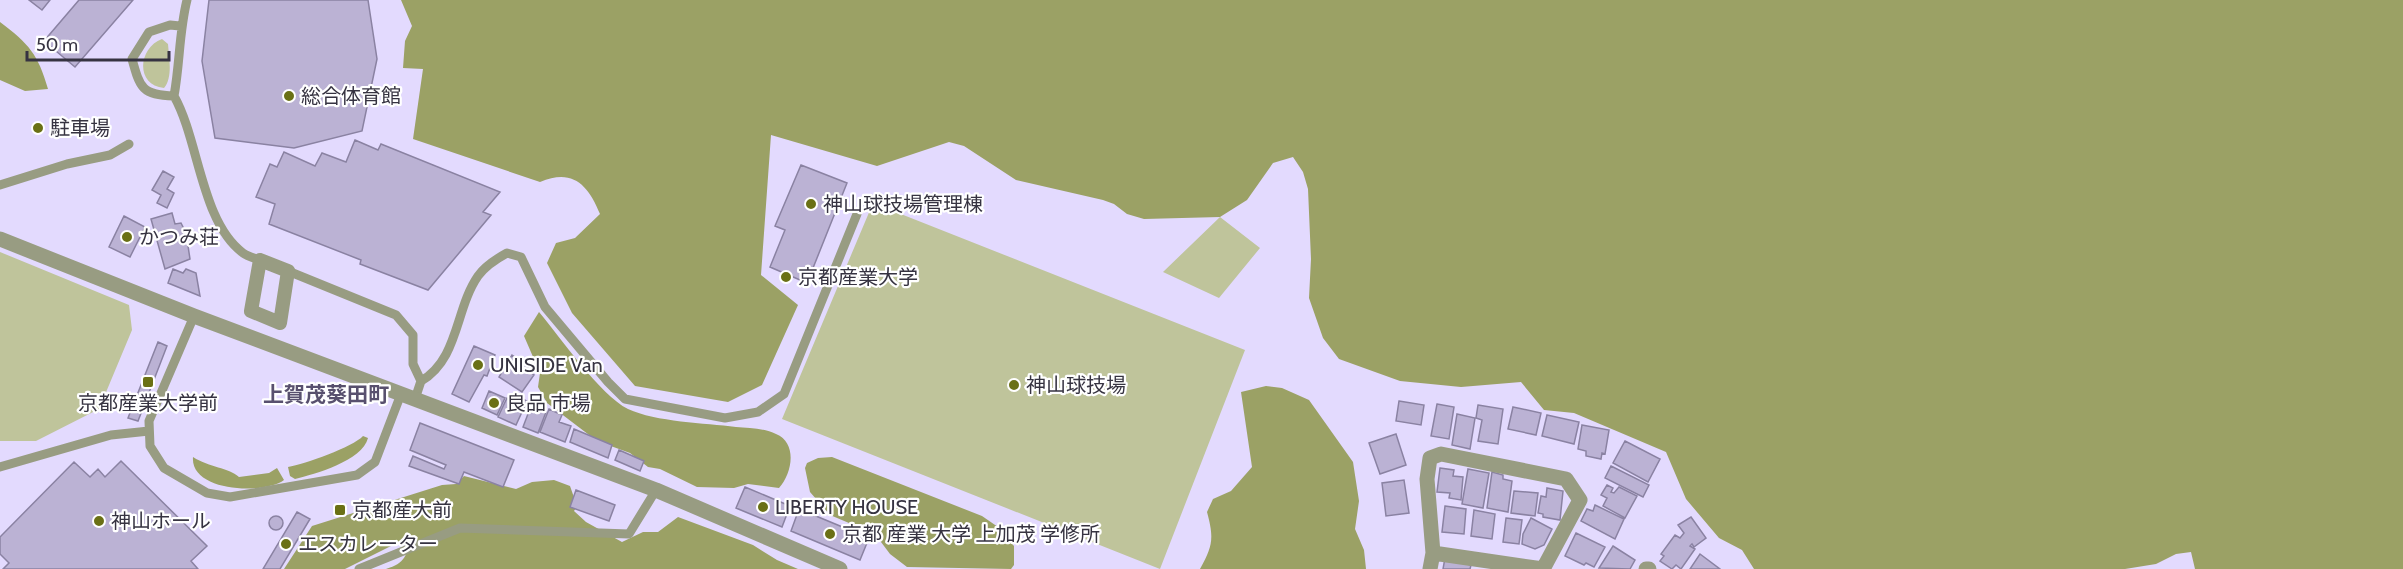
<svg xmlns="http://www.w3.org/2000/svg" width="2403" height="569" font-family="Cabin,'Noto Sans JP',sans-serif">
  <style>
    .green { fill: #bfc49b }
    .forest { fill: #9ba165 }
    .building { fill: #bbb2d4; stroke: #8a82a2; stroke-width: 1.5 }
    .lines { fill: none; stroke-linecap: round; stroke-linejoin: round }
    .service { stroke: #989c82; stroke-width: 9 }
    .pedestrian { stroke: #989c82; stroke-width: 14 }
    .minor { stroke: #989c82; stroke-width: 15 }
    .tertiary { stroke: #989c82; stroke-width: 15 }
    .poi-dot { fill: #6a7015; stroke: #fff; stroke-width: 2 }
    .labels { text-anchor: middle; stroke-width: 4.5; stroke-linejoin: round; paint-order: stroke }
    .poi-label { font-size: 20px; fill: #363341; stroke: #fff; text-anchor: start }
    .neighbourhood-label { font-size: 21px; font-weight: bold; fill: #58506e; stroke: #fff }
  </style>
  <rect width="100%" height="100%" fill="#e3dafe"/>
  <path class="green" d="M162 39 168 44C169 58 173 77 164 88 135 85 138 48 162 39Z
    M873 203 1245 350 1160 569 782 419Z
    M1220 217 1260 248 1219 298 1163 272Z
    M0 252 129 305 132 330 99 409 36 441H0Z"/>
  <path class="forest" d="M401 0H2403V569H2195L2191 552 2176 554 2156 564 2125 569H1754L1742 550 1719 538 1686 499 1666 452 1574 413 1544 410 1521 382 1461 387 1400 381 1339 359 1323 338 1309 298 1311 259 1308 189 1303 172 1293 157 1273 163 1247 200 1220 217 1144 219 1127 214 1114 204 1103 200 1016 180 964 146 949 142 877 166 771 135 761 275 798 305 762 385 728 402 635 386 572 313 547 263 556 243 575 238 600 214C588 184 572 168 540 182L413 139 423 69 403 68 405 41 412 26Z
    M0 22C29 44 38 54 48 89L25 91 0 80Z
    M539 312C560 337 600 395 628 409 656 422 705 423 736 427 749 428 764 428 776 434 798 443 792 474 779 488L748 484 734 488 697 487 660 469 648 467 630 453 597 441 547 403 538 387 540 373 524 336Z
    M1266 386 1282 388 1309 400 1353 462 1359 501 1355 529 1364 550 1366 569H1200C1213 546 1214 538 1207 512L1213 499 1231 491 1252 467 1241 392Z
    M363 436 368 438C362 461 315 474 295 479L290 476 288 467C305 464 353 447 363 436Z
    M193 457C210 468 228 467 239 477L269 473 277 468 284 480C264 495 190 492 193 457Z
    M832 457 982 516 998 527 1014 546V565L1011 569 907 567 890 554 875 534 830 515 810 492 805 468 807 463 818 458Z
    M464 476 516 489 532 482 554 480 570 486 577 506 574 511 586 522 622 542 643 532H658L678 517 753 545 777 560 798 569H386C405 563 407 556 411 536L345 569H284L312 526 442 485 456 484Z"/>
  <path class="building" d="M29 0H50L42 10Z
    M79 0H133L75 67 44 41Z
    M209 0H368L377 59 362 131 294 148 215 138 202 61Z
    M355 140 378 150 381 144 500 192 483 212 491 215 428 290 360 264 361 260 269 224 275 204 256 197 270 164 277 167 284 152 315 166 322 153 346 162Z
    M801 165 847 183 807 283 770 267 785 230 775 226Z
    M163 171 174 177 167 189 174 193 167 208 157 203 161 195 152 190Z
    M172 213 175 224 181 223 186 233 190 259 165 269 151 219Z
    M124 216 145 227 130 257 109 247Z
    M173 269 183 273 186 269 196 273 200 296 168 283Z
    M158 342 167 346 138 421 128 418Z
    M474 346 495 355 487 376 484 375 469 402 452 394Z
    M512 355 530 367 528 370 534 375 522 392 499 377Z
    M489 391 505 398 497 415 482 408Z
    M516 396 527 401 516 425 498 417 507 398 513 401Z
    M1399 401 1424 405 1421 425 1396 421Z
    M1437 404 1454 407 1449 439 1431 436Z
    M1478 405 1503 409 1498 444 1478 441 1482 420 1476 418Z
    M531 406 546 412 538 433 523 427Z
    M1513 407 1541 413 1536 435 1508 429Z
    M549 409 562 415 559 422 571 426 565 442 540 432Z
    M1457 414 1475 418 1470 449 1452 445Z
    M1547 415 1579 422 1574 444 1542 436Z
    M420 423 514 460 503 487 464 472 459 484 409 466 413 456 444 469 446 465 410 450Z
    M1582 425 1609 430 1605 454 1602 453 1601 459 1586 456V451L1578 449Z
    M574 429 612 445 608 458 570 442Z
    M1396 434 1406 465 1380 474 1369 443Z
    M1625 441 1660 459 1648 482 1613 463Z
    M619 450 644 461 640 471 615 460Z
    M121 461 207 546 191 561 198 569H3L9 563 0 554V537L74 462 90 477 98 469 105 477Z
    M1611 466 1649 485 1643 497 1605 478Z
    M1440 468 1454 470 1453 476 1463 477 1461 500 1449 498 1450 493 1437 492Z
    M1468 469 1489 473 1483 508 1462 504Z
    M1492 472 1503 475V479L1512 481 1508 512 1487 508Z
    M1404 480 1409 513 1386 516 1382 483Z
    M1607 485 1613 488 1611 492 1614 493 1619 487 1637 496 1625 518 1603 506 1607 498 1601 495Z
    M745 487 790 506 782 527 736 508Z
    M1547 488 1563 491 1560 520 1543 517V514L1538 513 1541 496 1546 497Z
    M576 490 615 505 609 521 570 507Z
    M1514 491 1538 493 1535 516 1511 513Z
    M1595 505 1624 519 1615 539 1581 521 1587 509 1593 511Z
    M1445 506 1466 509 1464 534 1442 532Z
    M799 509 869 538 860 560 791 531Z
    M1474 510 1495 514 1492 539 1471 536Z
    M297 512 310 519 280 569H263Z
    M269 523a7 7 0 1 1 14 0a7 7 0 1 1-14 0Z
    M1691 517 1706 538 1694 547 1692 544 1690 546 1695 549 1681 569 1676 565 1672 569 1660 561 1664 556 1661 554 1675 535 1680 538 1684 533 1678 525Z
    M1506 518 1522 520 1519 544 1503 542Z
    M1531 518 1552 529 1544 545 1535 549 1522 544 1523 534Z
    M1576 533 1605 547 1594 567 1586 563 1584 565 1565 556Z
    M1613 546 1635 560 1630 569 1599 568Z
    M1700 554 1720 569H1690Z
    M1445 558 1471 565 1470 569H1443Z"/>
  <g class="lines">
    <path class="service" d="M187 0C179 32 180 63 174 96 199 140 201 222 243 253 248 257 258 259 265 262
      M174 96C142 95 140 88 132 59L149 32 170 25 180 26
      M0 185 67 164 110 155 129 144
      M283 269 396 315 413 335V364L421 381
      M194 316 149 421 150 446 164 468 207 493 230 497 357 475 375 462 401 394
      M415 399 421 381C459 359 455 309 478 276 485 266 496 259 507 253L521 257 545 307 608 382 625 399 725 418 758 412 784 394 857 214
      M0 467 111 435 149 431
      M359 569 460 528 629 534 656 490"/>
    <path class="pedestrian" d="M260 260 288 271 280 323 251 311Z"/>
    <path class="minor" d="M1430 569 1433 553
      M1543 569 1580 500 1566 479 1441 454 1430 458 1427 479 1433 553 1543 569
      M1646 569H1649"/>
    <path class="tertiary" d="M0 239 194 316 656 490 840 569"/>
  </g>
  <g class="poi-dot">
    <circle cx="289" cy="96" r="6"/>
    <circle cx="38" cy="128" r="6"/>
    <circle cx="811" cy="204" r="6"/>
    <circle cx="127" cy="237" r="6"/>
    <circle cx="786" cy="277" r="6"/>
    <circle cx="478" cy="365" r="6"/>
    <rect x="142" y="376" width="12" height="12" rx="3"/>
    <circle cx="1014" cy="385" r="6"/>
    <circle cx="494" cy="403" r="6"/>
    <circle cx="763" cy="507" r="6"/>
    <rect x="334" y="504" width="12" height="12" rx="3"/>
    <circle cx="99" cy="521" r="6"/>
    <circle cx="830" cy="534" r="6"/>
    <circle cx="286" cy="544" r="6"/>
  </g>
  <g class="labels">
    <g class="poi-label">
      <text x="301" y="103">総合体育館</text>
      <text x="50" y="135">駐車場</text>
      <text x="823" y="211">神山球技場管理棟</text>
      <text x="139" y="244">かつみ荘</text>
      <text x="798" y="284">京都産業大学</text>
      <text x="490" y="372">UNISIDE Van</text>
      <text x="1026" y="392">神山球技場</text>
      <text x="148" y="410" text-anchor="middle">京都産業大学前</text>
      <text x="506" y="410">良品 市場</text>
      <text x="775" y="514">LIBERTY HOUSE</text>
      <text x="352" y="517">京都産大前</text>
      <text x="111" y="528">神山ホール</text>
      <text x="842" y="541">京都 産業 大学 上加茂 学修所</text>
      <text x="298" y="551">エスカレーター</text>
    </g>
    <g class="neighbourhood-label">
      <text x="326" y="402">上賀茂葵田町</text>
    </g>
  </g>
  <path d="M27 51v9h142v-9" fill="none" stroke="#363341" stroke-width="3"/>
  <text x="36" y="51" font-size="18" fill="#363341" stroke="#ffffff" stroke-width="4.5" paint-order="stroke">50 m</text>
</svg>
